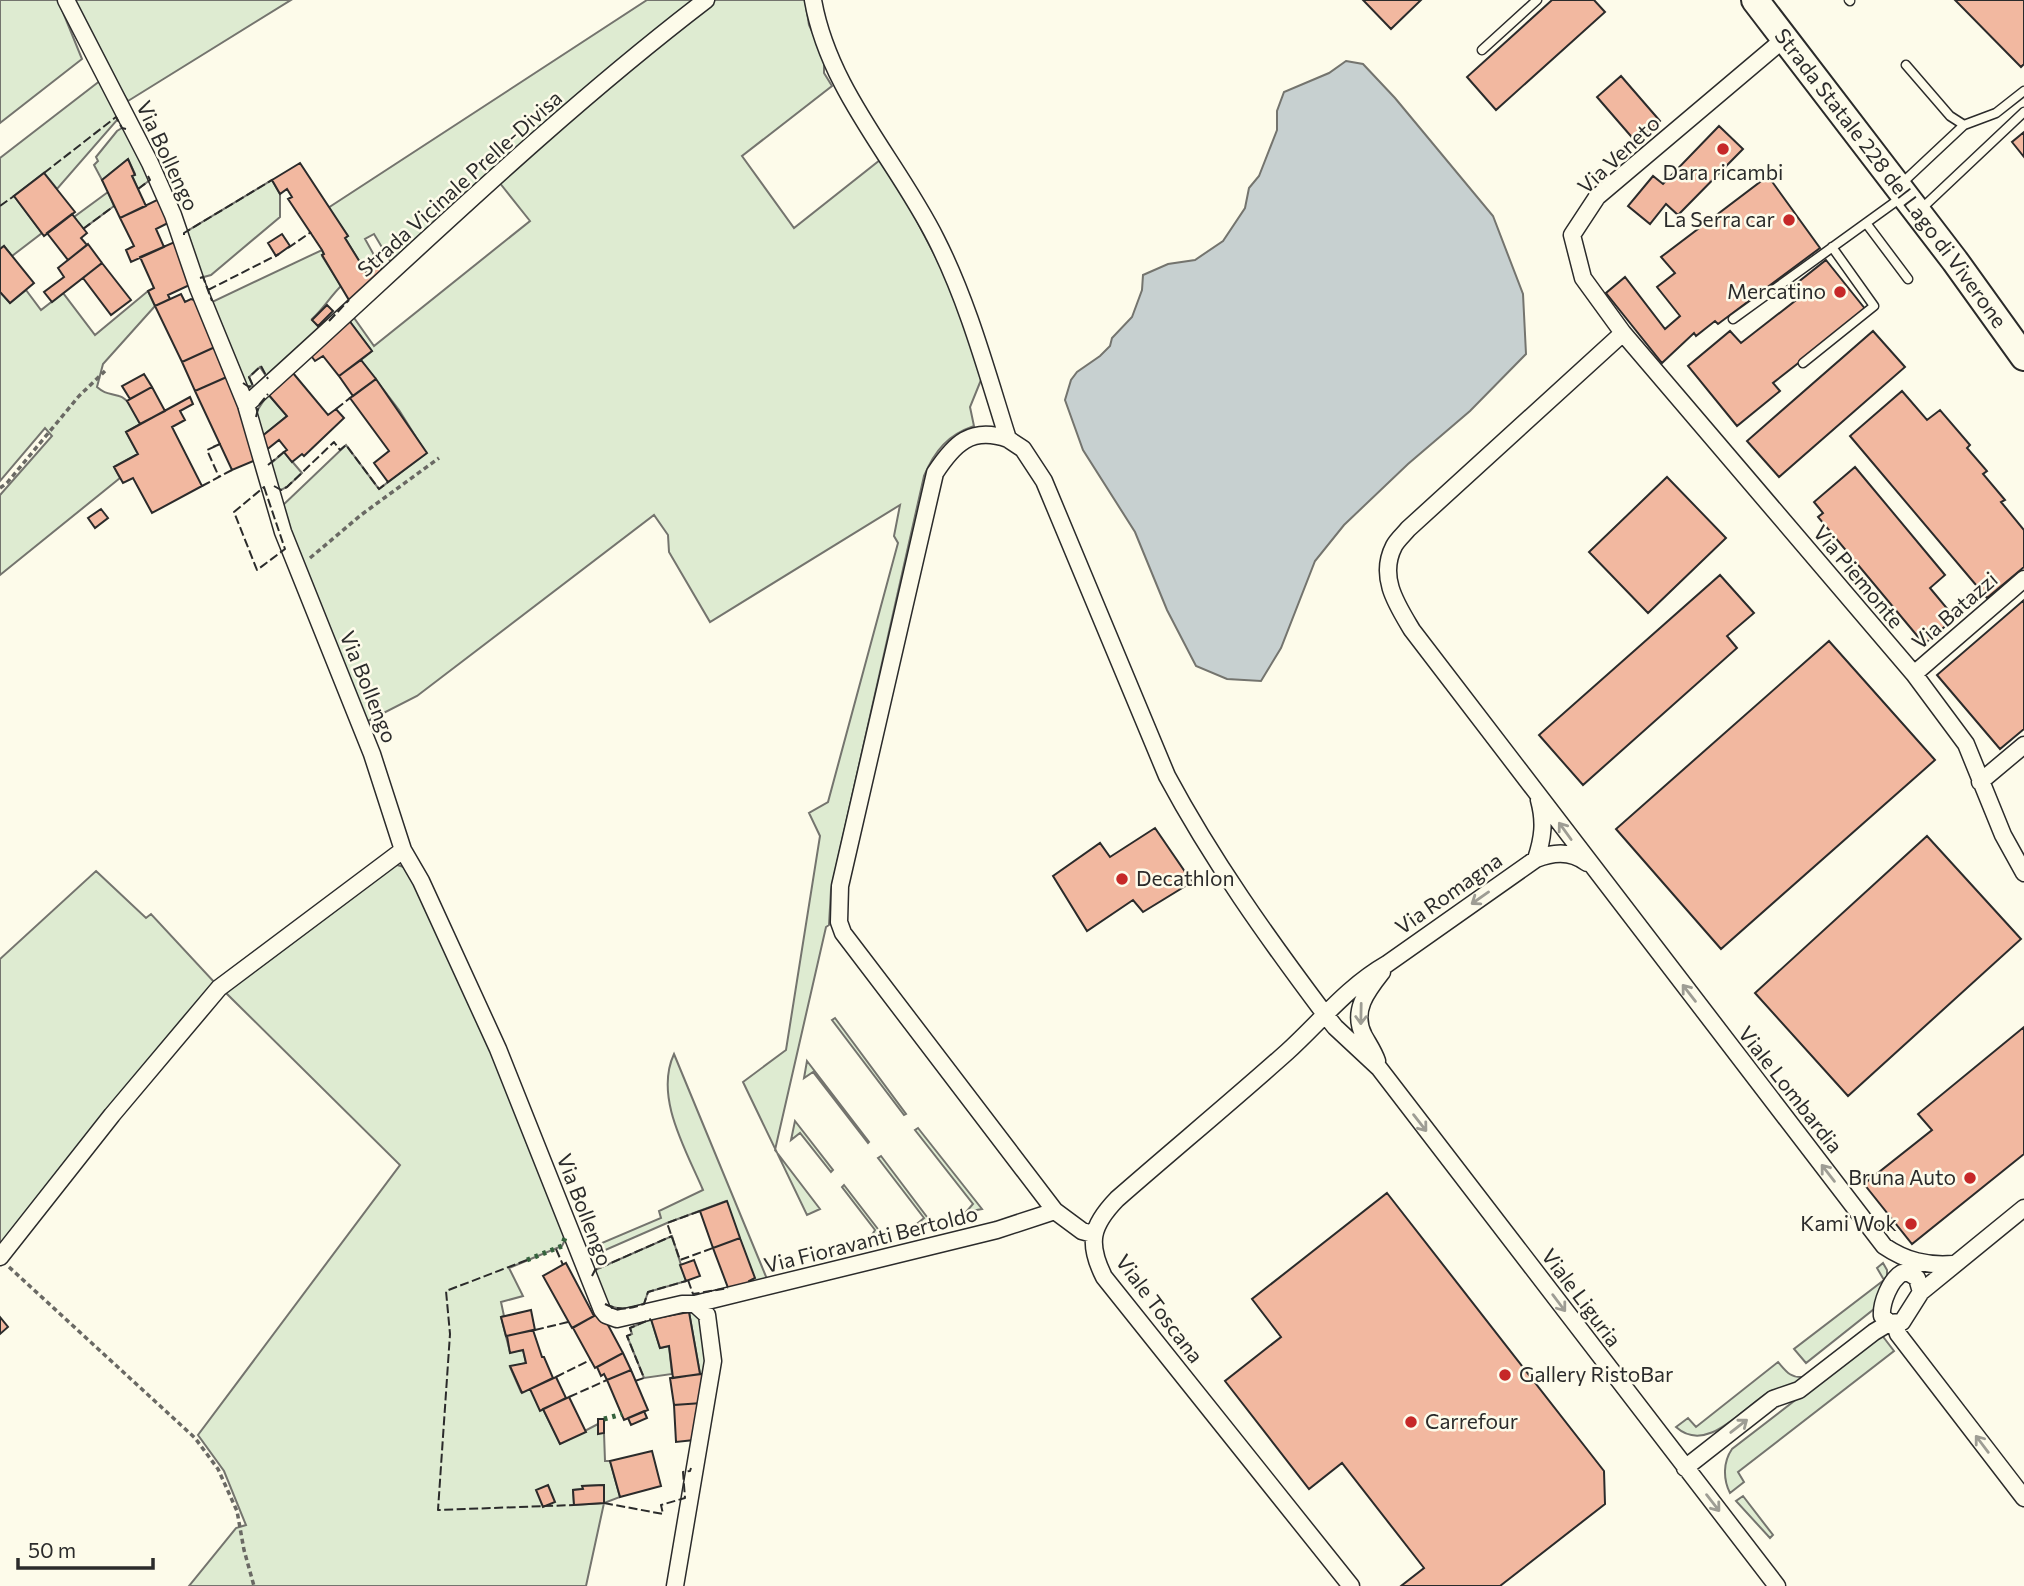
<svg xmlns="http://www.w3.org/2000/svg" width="2024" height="1586" font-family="Commissioner,sans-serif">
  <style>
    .green { fill: #deebd1; stroke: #74746e; stroke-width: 2; fill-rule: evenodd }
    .water { fill: #c7d0d0; stroke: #74746e; stroke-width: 2 }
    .building { fill: #f2b8a0; stroke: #2b2b2b; stroke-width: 2 }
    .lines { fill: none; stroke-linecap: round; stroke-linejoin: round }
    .lane-casing { stroke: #2b2b2b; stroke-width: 11 }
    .street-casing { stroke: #2b2b2b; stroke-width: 19 }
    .primary-casing { stroke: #2b2b2b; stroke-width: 30 }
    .path { stroke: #6a6964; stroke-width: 3.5; stroke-dasharray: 5 3.5; stroke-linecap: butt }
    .lane { stroke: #fdfbea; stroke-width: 8 }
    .street { stroke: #fdfbea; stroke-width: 16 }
    .primary { stroke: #fdfbea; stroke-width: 26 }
    .hedge { stroke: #34623c; stroke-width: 5; stroke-dasharray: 3.5 5; stroke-linecap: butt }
    .fence { stroke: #2b2b2b; stroke-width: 2; stroke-dasharray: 9 3.5; stroke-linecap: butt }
    .oneway { stroke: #9e9d94 }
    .poi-dot { fill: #c62828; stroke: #fdfbea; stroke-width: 2.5 }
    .labels { text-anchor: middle; stroke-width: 5; stroke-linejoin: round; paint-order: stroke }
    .street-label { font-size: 21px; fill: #2b2b2b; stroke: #fdfbea }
    .poi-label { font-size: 21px; fill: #2b2b2b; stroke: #fdfbea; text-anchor: end }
  </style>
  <rect width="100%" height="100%" fill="#fdfbea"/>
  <path class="green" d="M0 0H58L82 59 0 123Z
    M73 0H291L128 101 115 82Z
    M647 0H697L392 264 374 234 365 239 379 264 366 272 345 238 348 236 328 208Z
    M714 0H805L809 25 824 57V73L832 86 742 156 794 228 880 160 909 206 944 273 980 368 981 380 970 407 974 426C948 435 935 450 924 476L831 890 829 925 826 927 775 1150 820 1209 807 1215 743 1082 786 1050 820 836 809 813 828 802 898 543 894 536 900 505 710 622 669 552 668 535 654 515 417 696 364 723 281 507 346 445 379 489 426 453 399 410 361 360 372 351 348 319 352 315 374 346 530 221 499 182 660 43Z
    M101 80 118 115V119L57 189 44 173 14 196 42 233 12 256 4 246 0 249V158Z
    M122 128H126L150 180 138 189 132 176 135 174 128 159 102 180 94 165 98 161 96 157 117 131Z
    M272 180 280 194V217L211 275 200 278 184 233Z
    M108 192 114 206 83 229 74 217Z
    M322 250 324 254 322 256 341 286C330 297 323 309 312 319L318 326 324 321 326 323 268 379 260 367 249 377 253 386H244L209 306 212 302Z
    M26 290 41 310 63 293 95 335 148 291 155 306 103 364 97 387C105 394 109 393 119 396 130 399 135 414 140 424L126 432 138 454 114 467 120 478 0 575V495L52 436 45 428 0 481V292L10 303Z
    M268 394 287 416 261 437 255 414Z
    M284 452 302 473 287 487 281 490 274 487 268 466Z
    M394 864 407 868 509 1087 566 1238 562 1246 509 1268 523 1296 501 1302 504 1316 501 1317 510 1352 523 1350 526 1363 510 1367 521 1392 530 1389 543 1409 560 1444 598 1424V1433H604L605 1461H610L620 1497 604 1503 586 1586H189L236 1528 246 1525 224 1471 198 1435 400 1165 224 991ZM603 1485 604 1503 574 1505 573 1490 583 1489V1486Z
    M96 871 146 918 151 914 216 984 0 1249V959Z
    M835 1018 906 1114 904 1115 832 1020Z
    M674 1054 767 1279 750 1286 749 1281 754 1278 726 1201 667 1223 594 1255 584 1254 583 1251 661 1218 659 1211 703 1190C686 1150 654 1097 674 1054Z
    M807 1061 869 1142 868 1143 813 1072 804 1078Z
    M795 1121 833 1170 831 1172 800 1133 791 1140Z
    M918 1128 982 1209 966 1212 973 1204 915 1130Z
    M881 1156 930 1221 918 1223 924 1218 878 1158Z
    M844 1185 881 1233 872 1235 875 1230 842 1187Z
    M672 1236 686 1281 648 1292 644 1304C629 1309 619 1311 605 1304L595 1270Z
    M1883 1263 1887 1270V1278L1882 1296 1874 1309 1806 1363 1794 1349 1884 1280 1877 1268Z
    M689 1312 698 1314 705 1330 706 1384 704 1385 702 1375 700 1374Z
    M651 1319 660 1348 669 1346 672 1374 644 1378 627 1336 632 1334 630 1328Z
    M1881 1334 1894 1351 1738 1472 1744 1482 1730 1493C1723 1479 1723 1462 1732 1449Z
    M1778 1362C1786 1371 1790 1378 1803 1377 1799 1380 1794 1386 1790 1388 1784 1391 1776 1388 1769 1392 1742 1408 1707 1455 1676 1427L1688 1418 1696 1427Z
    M1743 1496 1773 1535 1770 1538 1736 1501Z"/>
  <path class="water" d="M1346 61 1363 64 1395 98 1493 216 1523 294 1526 354 1470 411 1408 464 1344 525 1315 561 1281 648 1261 681 1227 679 1196 666 1167 610 1135 532 1083 450 1065 400 1071 380 1077 372 1100 356 1110 346 1112 338 1132 317 1142 290 1143 275 1168 264 1195 260 1223 241 1245 208 1249 188 1259 176 1277 130V111L1284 92 1329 73Z"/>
  <path class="building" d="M1363 0H1421L1391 29Z
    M1552 0H1594L1605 12 1496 110 1467 77Z
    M1955 0H2024V64L2021 67Z
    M1621 76 1660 121 1636 142 1597 97Z
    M1719 126 1743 149 1678 215 1666 204 1650 224 1628 206 1653 176 1663 184Z
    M2024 132V157L2012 142Z
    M128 159 135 175 132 176 146 206 120 218 102 180Z
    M300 163 348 236 345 238 366 272 379 264 385 278 349 300 322 255 324 254 322 250 288 199 292 197 287 189 280 194 272 180Z
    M44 173 75 212 44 236 14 196Z
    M1768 176 1820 248 1718 324 1715 321 1696 336 1694 333 1662 363 1606 293 1625 277 1665 329 1680 316 1657 287 1675 273 1661 257Z
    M159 199 170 222 156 229 164 247 131 262 126 250 134 246 120 218Z
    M72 214 87 233 81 238 87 245 68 260 47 233Z
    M282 234 290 246 276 256 268 243Z
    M177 241 196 282 168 295 170 299 155 306 148 291 154 288 140 257Z
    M88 244 102 263 52 302 44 292 64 277 58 268Z
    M4 246 34 283 10 303 0 292V249Z
    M1826 260 1866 310 1773 383 1780 391 1737 426 1688 366 1730 331 1741 343 1800 297 1792 287Z
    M102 263 131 300 111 315 83 278Z
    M181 294 185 302 191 299 197 301 215 347 182 362 155 306Z
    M327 305 333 311 318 326 312 320Z
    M348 319 372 351 339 376 323 356 315 361 309 353Z
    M1873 331 1905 367 1779 477 1747 441Z
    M215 347 229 376 195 391 182 362Z
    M361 360 376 379 353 396 339 376Z
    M293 373 328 415 336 409 344 418 304 456 302 454 292 462 284 452 287 450 279 440 265 451 261 437 287 416 268 394Z
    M144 374 152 387 130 399 122 386Z
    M229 376 258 459 232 470 195 391Z
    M376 379 427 453 388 482 374 463 389 451 350 398Z
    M152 387 165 411 140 424 127 401Z
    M1902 391 1927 420 1940 410 1970 445 1967 448 1987 471 1983 474 2005 500 2001 502 2024 530V567L1987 598 1850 436Z
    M190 397 193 404 180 411 185 420 172 427 202 486 152 513 133 478 123 483 114 467 138 454 126 432Z
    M1855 467 1945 575 1930 588 1955 618 1924 644 1818 517 1823 513 1814 502Z
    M1667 477 1726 538 1648 613 1589 552Z
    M101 509 108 518 95 528 88 518Z
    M1720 575 1754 613 1727 636 1737 648 1583 785 1539 735Z
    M2024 600V729L2000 749 1937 675Z
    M1829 641 1935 760 1721 949 1616 829Z
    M1155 828 1192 882 1143 912 1133 900 1087 931 1053 876 1100 843 1110 857Z
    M1927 836 2021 939 1848 1096 1755 993Z
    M2024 1027V1154L1912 1244 1864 1184 1932 1130 1918 1114Z
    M1387 1193 1604 1471 1605 1504 1500 1586H1401L1424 1568 1342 1463 1309 1489 1225 1381 1281 1337 1252 1299Z
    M727 1201 740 1238 713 1248 700 1211Z
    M740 1238 755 1278 749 1281 750 1286 730 1293 713 1248Z
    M694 1260 700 1276 686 1281 680 1265Z
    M566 1263 594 1316 572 1328 543 1276Z
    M531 1310 535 1330 506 1336 501 1317Z
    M601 1312 623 1353 595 1368 573 1328Z
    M689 1312 700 1374 673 1378 669 1346 660 1348 651 1319Z
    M0 1317 8 1327 0 1334Z
    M533 1330 542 1357H544L553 1378 522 1393 510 1366 526 1363 523 1350 510 1353 507 1336Z
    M623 1353 631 1370 607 1380 604 1374 601 1376 597 1367Z
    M631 1370 648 1410 624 1420 607 1380Z
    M702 1374V1403L674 1405 670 1378Z
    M556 1377 566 1398 540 1411 530 1389Z
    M569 1397 586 1432 560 1444 543 1409Z
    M702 1403 694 1440 676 1442 674 1405Z
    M644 1411 647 1418 631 1425 628 1418Z
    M598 1419H604V1433L598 1434Z
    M652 1451 661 1486 620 1497 610 1461Z
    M548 1485 555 1502 543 1507 536 1490Z
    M604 1485V1503L574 1505 573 1490 583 1489 582 1486Z"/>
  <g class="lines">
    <g class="lane-casing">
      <path id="lane" d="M1849 0 1850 1
        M1482 50 1537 0
        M1906 65 1950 116 1964 125 1996 113 2024 91
        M1900 185 1964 125
        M1919 211 2024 112
        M1866 223 1908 279
        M1733 319 1902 197
        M1803 363 1874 306 1832 247"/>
    </g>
    <g class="street-casing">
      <path id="street" d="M66 0 150 163 173 215 198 288 246 405 283 532 372 754 403 850 421 881 498 1049 602 1310 606 1315 617 1319 682 1304H695L707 1315 713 1361 675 1586
        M813 0C829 91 896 159 936 239 968 302 987 373 1008 439L1023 449 1044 481 1167 776C1212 860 1267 937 1324 1013L1335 1027 1379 1068 1777 1586
        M1784 39 1597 197 1572 235 1583 278 1623 333 1914 674 1966 744 2003 835 2024 873
        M1623 333 1408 529C1404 534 1397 540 1394 546 1378 577 1397 605 1412 630L1884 1246C1906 1261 1927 1266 1953 1264
        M246 405C398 269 544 124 706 0
        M1008 439C971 426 954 444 935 473L840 886 839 922 843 933 1055 1211 1082 1231 1093 1234
        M1914 674 2024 579
        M1980 782 2024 745
        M1536 859C1543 838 1545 822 1539 800
        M1377 1061C1374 1052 1369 1045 1364 1036 1351 1011 1367 991 1382 972
        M0 1257 112 1115 219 988 403 850
        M1902 1273H1909L1917 1278 1921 1292 1902 1322 1889 1323 1882 1316C1881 1303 1890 1280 1902 1273Z
        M1921 1292 2024 1208
        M695 1304 997 1230 1055 1211
        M1895 1324 1898 1334 2024 1498
        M1685 1468 1773 1399 1799 1390 1874 1332 1889 1323
        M1351 1586 1104 1277C1087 1243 1091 1226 1117 1199 1173 1150 1231 1102 1287 1052 1321 1021 1347 987 1387 964L1536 859C1553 852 1571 850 1587 863"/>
    </g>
    <g class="primary-casing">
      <g id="primary">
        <path id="s1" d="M1755 0 1955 261 2024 357"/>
      </g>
    </g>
    <path class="path" d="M0 488 7 483 79 396 105 371
      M310 558 361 515 439 458
      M9 1267 195 1438 218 1469 237 1511 244 1550 254 1586"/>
    <use href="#lane" class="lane"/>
    <use href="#street" class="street"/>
    <use href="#primary" class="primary"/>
    <path class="hedge" d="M527 1260 562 1246 566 1235
      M604 1419 622 1414"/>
    <path class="fence" d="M44 173 116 117 122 128 126 129
      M138 189 150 180 148 176
      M0 206 14 196
      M83 229 114 206
      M184 235V233L272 180
      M288 248 311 232
      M200 278 203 277 212 301
      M208 290 279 254
      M329 321 349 300
      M243 383 249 387 253 386 249 377 261 366 268 379
      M336 409 350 398
      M256 417 259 405 268 394
      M213 447 220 444 207 450 219 477
      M268 465 284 452
      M202 486 232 470
      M274 486 281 490 287 487 334 442 340 450 346 445 379 489 388 482
      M264 487 285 549 257 570 234 512Z
      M700 1211 667 1223 680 1260 713 1248
      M556 1249 563 1265
      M527 1260 446 1291 450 1334 438 1510 574 1505
      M592 1276 595 1270 672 1236
      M688 1280 693 1294 728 1288
      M605 1304C619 1311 629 1309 644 1304L648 1292 686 1281
      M535 1330 568 1322
      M556 1377 590 1360
      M635 1381 644 1378 627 1336 632 1334 630 1328 651 1319
      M569 1397 607 1380
      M604 1503 663 1514 661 1505 685 1498 683 1472 690 1471 691 1468"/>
  </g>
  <defs><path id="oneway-shaft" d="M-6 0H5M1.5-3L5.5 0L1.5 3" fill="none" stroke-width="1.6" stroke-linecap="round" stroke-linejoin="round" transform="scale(1.75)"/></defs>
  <g class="oneway">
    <use href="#oneway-shaft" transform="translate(1565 831) rotate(-126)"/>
    <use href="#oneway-shaft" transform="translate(1480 898) rotate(145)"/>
    <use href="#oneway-shaft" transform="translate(1689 993) rotate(-128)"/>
    <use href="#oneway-shaft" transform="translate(1361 1014) rotate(91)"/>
    <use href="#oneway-shaft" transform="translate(1420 1123) rotate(52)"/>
    <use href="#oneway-shaft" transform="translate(1828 1173) rotate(-128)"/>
    <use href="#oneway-shaft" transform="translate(1559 1303) rotate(53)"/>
    <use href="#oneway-shaft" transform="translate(1739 1426) rotate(-38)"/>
    <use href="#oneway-shaft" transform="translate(1982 1444) rotate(-127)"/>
    <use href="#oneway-shaft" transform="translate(1713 1503) rotate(52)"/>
  </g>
  <g class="poi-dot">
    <circle cx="1723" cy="149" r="7"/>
    <circle cx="1789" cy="220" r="7"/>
    <circle cx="1840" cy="292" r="7"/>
    <circle cx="1122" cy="879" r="7"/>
    <circle cx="1970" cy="1178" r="7"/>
    <circle cx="1911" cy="1224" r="7"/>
    <circle cx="1505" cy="1375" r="7"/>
    <circle cx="1411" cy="1422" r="7"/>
  </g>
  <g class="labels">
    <g class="street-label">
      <text transform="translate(1619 155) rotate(-43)" y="7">Via Veneto</text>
      <text transform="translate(167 156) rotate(65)" y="7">Via Bollengo</text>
      <text dy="7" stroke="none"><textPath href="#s1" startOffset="224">Strada Statale 228 del Lago di Viverone</textPath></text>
      <text transform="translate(460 184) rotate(-42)" y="7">Strada Vicinale Prelle-Divisa</text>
      <text transform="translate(1858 577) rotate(50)" y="7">Via Piemonte</text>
      <text transform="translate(1955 611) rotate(-41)" y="7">Via Batazzi</text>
      <text transform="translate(368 687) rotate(68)" y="7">Via Bollengo</text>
      <text transform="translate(1449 894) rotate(-35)" y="7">Via Romagna</text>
      <text transform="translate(1790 1090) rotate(52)" y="7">Viale Lombardia</text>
      <text transform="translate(584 1210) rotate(69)" y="7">Via Bollengo</text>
      <text transform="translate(871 1240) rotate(-14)" y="7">Via Fioravanti Bertoldo</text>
      <text transform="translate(1581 1298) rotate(53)" y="7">Viale Liguria</text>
      <text transform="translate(1159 1309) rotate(53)" y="7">Viale Toscana</text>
    </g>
    <g class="poi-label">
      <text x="1723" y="180" text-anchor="middle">Dara ricambi</text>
      <text x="1775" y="227">La Serra car</text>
      <text x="1826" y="299">Mercatino</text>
      <text x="1136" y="886" text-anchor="start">Decathlon</text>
      <text x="1956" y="1185">Bruna Auto</text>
      <text x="1897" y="1231">Kami Wok</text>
      <text x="1519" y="1382" text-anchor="start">Gallery RistoBar</text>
      <text x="1425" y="1429" text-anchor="start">Carrefour</text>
    </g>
  </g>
  <path d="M18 1558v10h135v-10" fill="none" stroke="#2b2b2b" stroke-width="3.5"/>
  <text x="28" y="1558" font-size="21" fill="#2b2b2b" stroke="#fdfbea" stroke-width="5" paint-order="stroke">50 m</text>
</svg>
